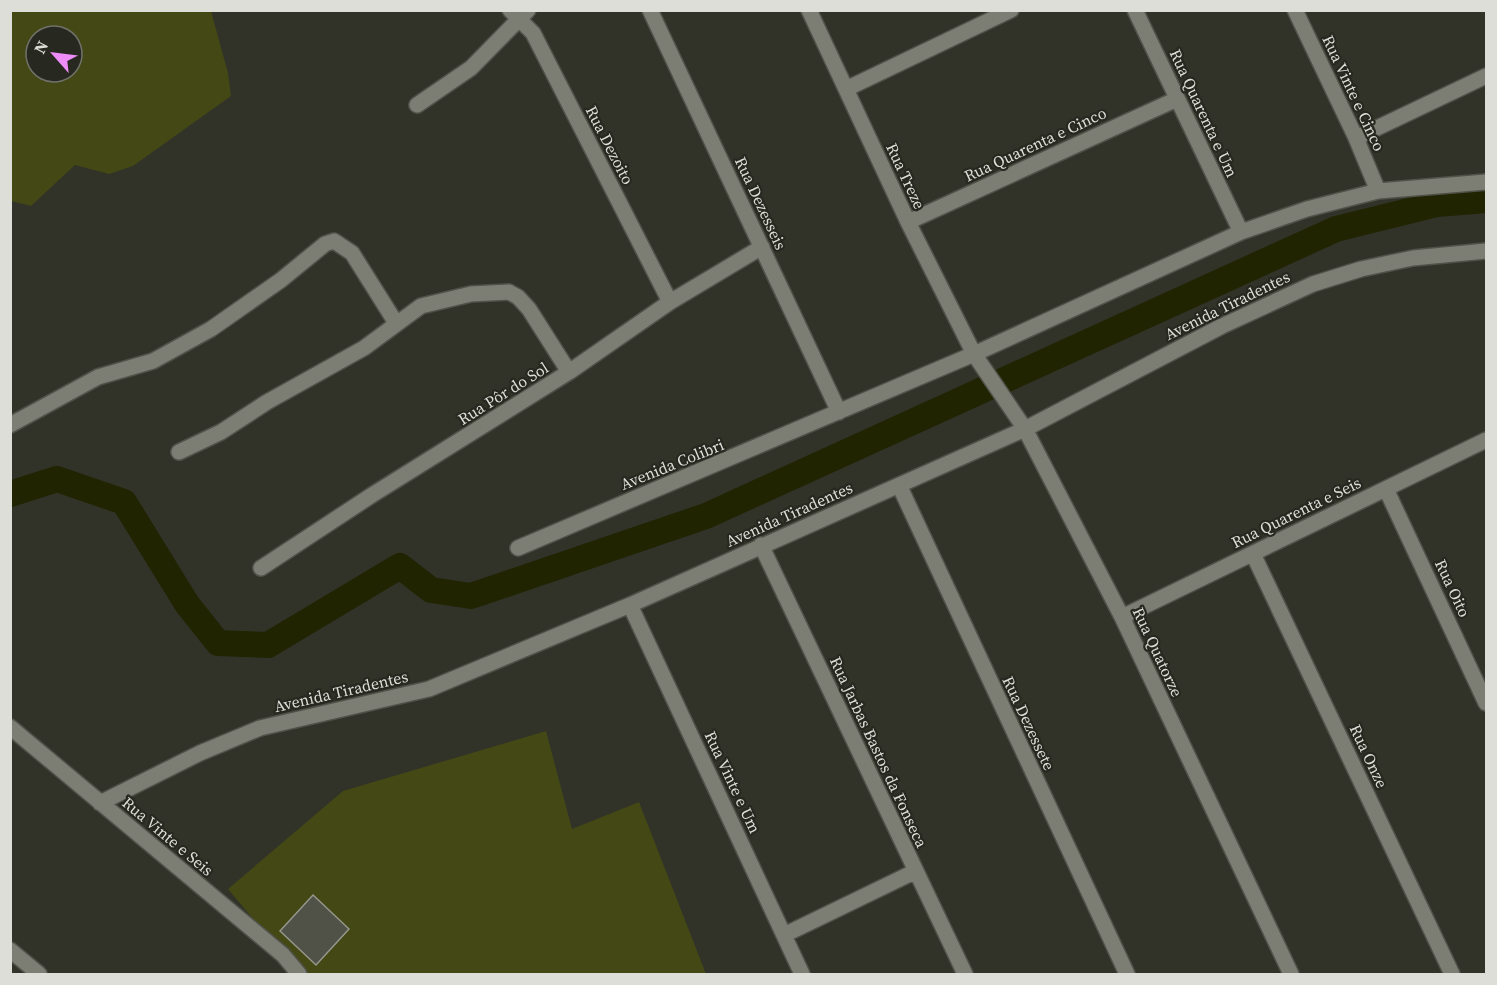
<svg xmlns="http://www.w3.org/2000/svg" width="1497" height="985" font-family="'Source Serif 4',serif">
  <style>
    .green { fill: #444815; fill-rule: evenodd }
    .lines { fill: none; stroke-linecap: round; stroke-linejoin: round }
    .canal { stroke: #212400; stroke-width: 26 }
    .building { fill: #505147; stroke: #96978c; stroke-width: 1.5 }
    .street-casing { stroke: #505149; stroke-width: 18 }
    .street { stroke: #7c7e73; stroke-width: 15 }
    .labels { text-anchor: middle; stroke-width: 4.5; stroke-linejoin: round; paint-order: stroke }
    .street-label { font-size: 16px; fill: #ddded8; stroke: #272920 }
  </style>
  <rect width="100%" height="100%" fill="#313329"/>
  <path class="green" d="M10 11H211L228 73 231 96 133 166 109 174 75 165 31 206 11 201ZM36 36H72V72H36Z
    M546 731 572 829 639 802 706 974H299L228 889 343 791Z"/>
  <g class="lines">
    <path class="canal" d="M10 494 57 479 124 502 187 604 218 643 268 645 400 566 431 590 471 596 706 516 1336 229 1437 204 1486 200"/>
  </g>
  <path class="building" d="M313 895 349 929 316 965 280 931Z"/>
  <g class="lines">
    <g class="street-casing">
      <path id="street" d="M510 10 533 33 670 302
        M650 10 839 412
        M809 10 908 222 974 354 1025 429 1122 617 1291 974
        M1135 10 1241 232
        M1295 10 1356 138 1378 191
        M846 89 1011 10
        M417 105 471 68 528 10
        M1356 138 1486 76
        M908 222 1177 99
        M10 425 98 377 153 361 211 329 281 280 325 244 334 241 352 253 396 323
        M179 452 221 432 267 402 364 348 421 306 471 294 509 292 518 297 529 309 569 372
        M899 485 1127 974
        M1386 489 1486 703
        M761 545 965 974
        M518 548 974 354 1241 232 1307 209 1378 191 1486 182
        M1253 554 1452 974
        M261 568 372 495 569 372 670 302 762 247
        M630 605 802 974
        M1122 617 1486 440
        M10 727 283 955 299 974
        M100 803 200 753 260 728 429 689 630 605 1025 429 1222 326 1313 284 1361 269 1413 258 1486 251
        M784 935 916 871
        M10 950 39 974"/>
    </g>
    <use href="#street" class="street"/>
  </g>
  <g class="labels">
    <g class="street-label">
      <text transform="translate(1354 93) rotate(65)" y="6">Rua Vinte e Cinco</text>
      <text transform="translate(1204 113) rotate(65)" y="6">Rua Quarenta e Um</text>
      <text transform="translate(1035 144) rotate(-25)" y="6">Rua Quarenta e Cinco</text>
      <text transform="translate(610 145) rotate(63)" y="6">Rua Dezoito</text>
      <text transform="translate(906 176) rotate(65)" y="6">Rua Treze</text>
      <text transform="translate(761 203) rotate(65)" y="6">Rua Dezesseis</text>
      <text transform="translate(1227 305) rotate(-26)" y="6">Avenida Tiradentes</text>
      <text transform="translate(503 393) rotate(-32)" y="6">Rua Pôr do Sol</text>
      <text transform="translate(672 464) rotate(-22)" y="6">Avenida Colibri</text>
      <text transform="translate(1296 512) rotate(-26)" y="6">Rua Quarenta e Seis</text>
      <text transform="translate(789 514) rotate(-24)" y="6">Avenida Tiradentes</text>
      <text transform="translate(1453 588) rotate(65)" y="6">Rua Oito</text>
      <text transform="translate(1158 652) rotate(65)" y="6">Rua Quatorze</text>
      <text transform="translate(341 691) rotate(-13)" y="6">Avenida Tiradentes</text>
      <text transform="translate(1029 723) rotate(65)" y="6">Rua Dezessete</text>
      <text transform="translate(879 752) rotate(65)" y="6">Rua Jarbas Bastos da Fonseca</text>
      <text transform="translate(1369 756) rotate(65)" y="6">Rua Onze</text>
      <text transform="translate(733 782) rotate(65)" y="6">Rua Vinte e Um</text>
      <text transform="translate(168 836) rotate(40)" y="6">Rua Vinte e Seis</text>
    </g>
  </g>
  <rect width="1497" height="985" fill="none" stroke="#ddded8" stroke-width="24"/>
  <g transform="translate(54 54) rotate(298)"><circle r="28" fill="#272920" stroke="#70716a" stroke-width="1.5"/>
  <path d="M0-4.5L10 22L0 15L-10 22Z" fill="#ee8cf8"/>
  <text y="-9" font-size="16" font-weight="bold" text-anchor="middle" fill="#ddded8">N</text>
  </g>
</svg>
